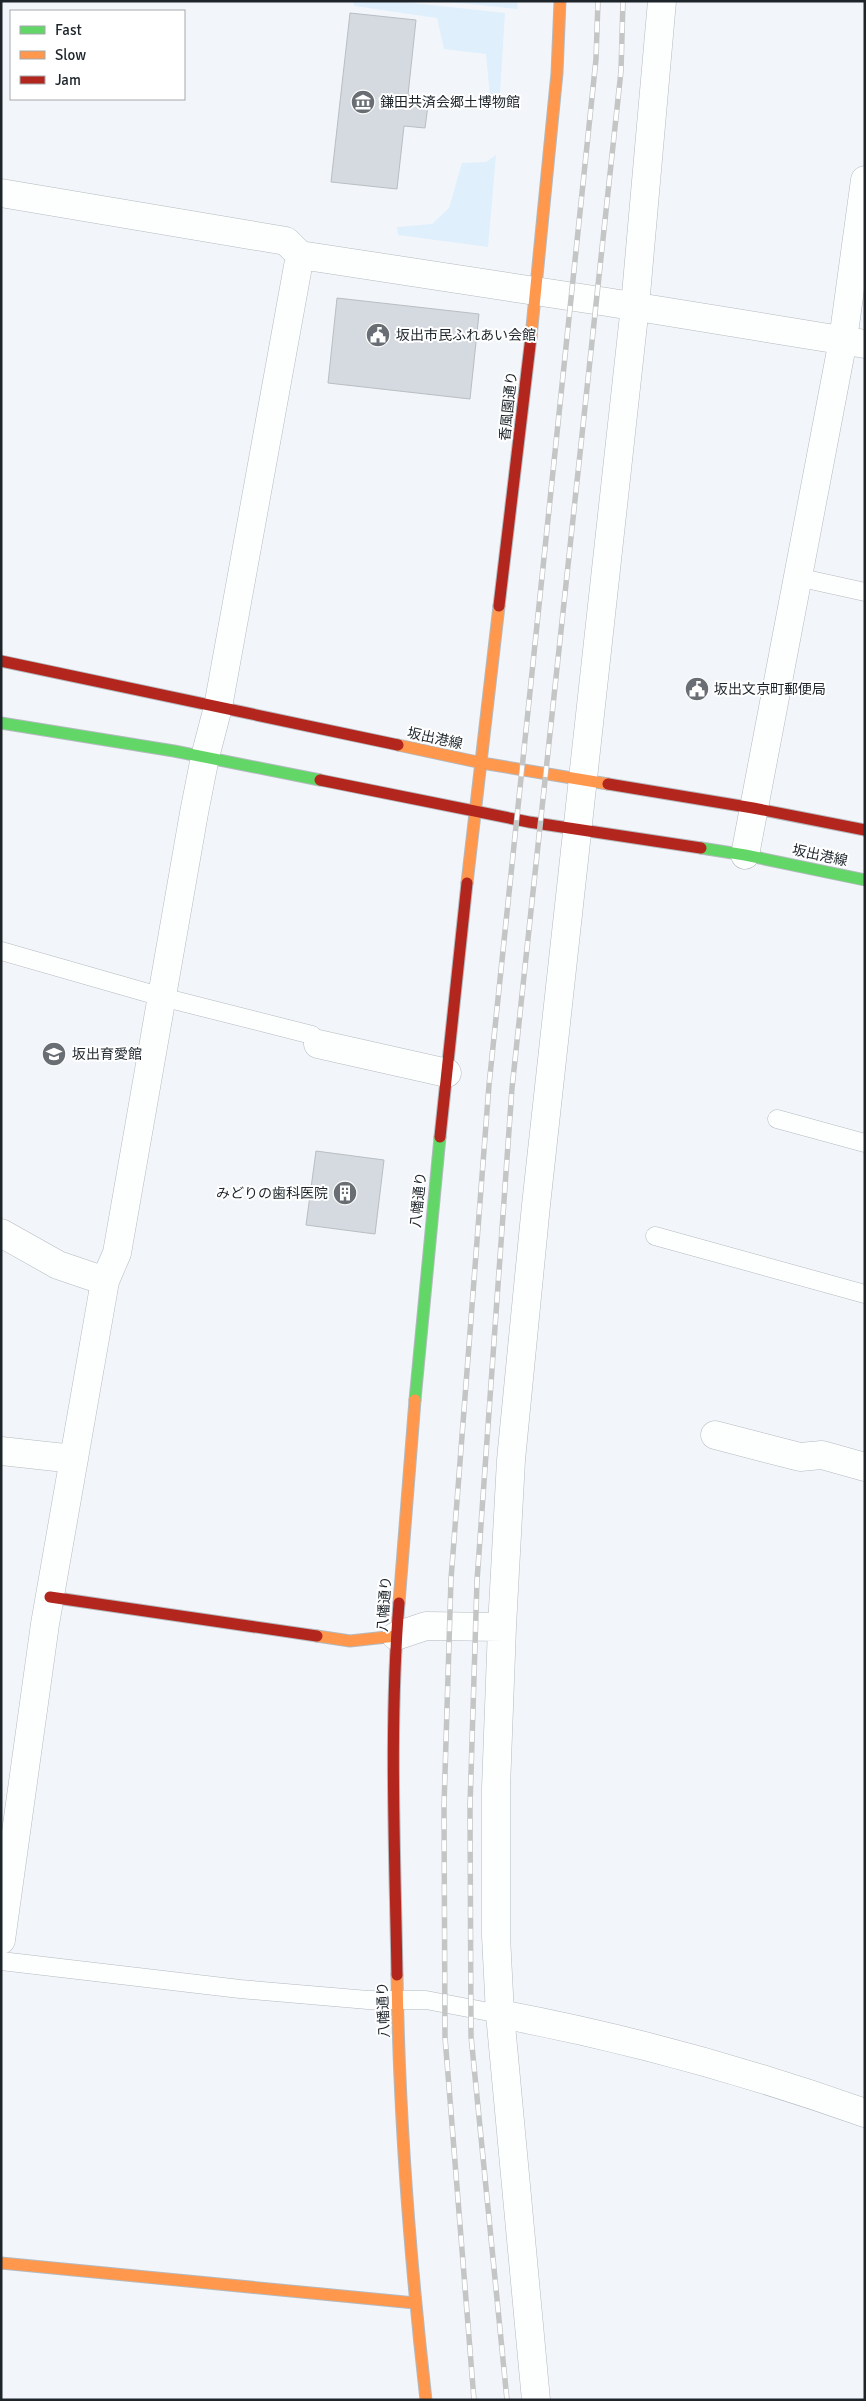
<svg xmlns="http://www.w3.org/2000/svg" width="866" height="2401" font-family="Signika,'Noto Sans JP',sans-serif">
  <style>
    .green { fill: #dfeffc }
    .building { fill: #d4dadf; stroke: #b9bec4 }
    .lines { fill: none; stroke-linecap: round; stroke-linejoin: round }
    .lane-casing { stroke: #b4babf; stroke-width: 19 }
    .street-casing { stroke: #b4babf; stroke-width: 29 }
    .fast-casing { stroke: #b4babf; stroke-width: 13 }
    .slow-casing { stroke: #b4babf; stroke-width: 13 }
    .jam-casing { stroke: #b4babf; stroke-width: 13 }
    .lane { stroke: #fdfefe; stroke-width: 18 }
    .street { stroke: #fdfefe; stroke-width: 28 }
    .fast { stroke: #63d668; stroke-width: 11 }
    .slow { stroke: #ff974d; stroke-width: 11 }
    .jam { stroke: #b3261e; stroke-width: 11 }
    .rail-casing { stroke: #c4c6c6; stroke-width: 5.5 }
    .rail { stroke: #fff; stroke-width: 4; stroke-dasharray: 11; stroke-linecap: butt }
    .labels { text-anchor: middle; stroke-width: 4; stroke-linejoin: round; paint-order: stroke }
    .poi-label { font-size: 14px; fill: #1d252b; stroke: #fff; text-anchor: start }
    .street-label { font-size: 14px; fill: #1d252b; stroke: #fff }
  </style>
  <rect width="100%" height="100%" fill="#f2f6fa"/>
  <path class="green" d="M353 1H394L505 13 499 111 491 108 486 54 444 49 437 18 354 6Z
    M441 1H518L517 9Z
    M496 155 488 247 398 235 397 227 432 224 449 208 462 163 486 162Z"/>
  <path class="building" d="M350 13 416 20 408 95 429 98 425 128 404 126 397 189 331 182Z
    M337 298 479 314 470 399 328 383Z
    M316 1151 384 1160 375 1234 306 1225Z"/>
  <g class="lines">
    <g class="lane-casing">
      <path id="lane" d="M797 577 865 592
        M1 951 162 997 312 1035 318 1044
        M777 1119 865 1143
        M655 1236 865 1294
        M1 1961 240 1989 368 2000H426L500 2014"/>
    </g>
    <g class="street-casing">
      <path id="street" d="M1 193 286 241 300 255 607 302 865 344
        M745 855 843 340 865 180
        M318 1044 447 1073
        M1 1233 58 1265 105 1281
        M715 1435 800 1457 822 1455 865 1467
        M1 1451 74 1459
        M396 1636 426 1626 502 1627
        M1 1940 45 1624 105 1281 117 1253 194 813 205 757 218 707 300 255
        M500 2014C623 2037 746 2071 865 2113
        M536 2400 500 2014 496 1936V1788L502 1627 511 1460 536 1205 635 306 662 1"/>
    </g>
    <g class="fast-casing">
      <path id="fast" d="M1 723 174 751 320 780
        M701 848 745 855 865 880
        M415 1400 440 1137"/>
    </g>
    <g class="slow-casing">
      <path id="slow" d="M531 337 557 73 560 1
        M398 745 482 763 608 784
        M467 883 499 606
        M399 1603 415 1400
        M317 1636 350 1641 396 1636
        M397 1975C399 2117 410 2259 426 2400
        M1 2263 415 2303"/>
    </g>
    <g class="jam-casing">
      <path id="jam" d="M499 606 531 337
        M1 661 398 745
        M320 780 529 822 701 848
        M608 784 753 808 865 830
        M440 1137 467 883
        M50 1597 317 1636
        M397 1975C395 1852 389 1726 399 1603"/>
    </g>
    <use href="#lane" class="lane"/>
    <use href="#street" class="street"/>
    <use href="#fast" class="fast"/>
    <use href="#slow" class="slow"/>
    <use href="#jam" class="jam"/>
    <g class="rail-casing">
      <path id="rail" d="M474 2400 445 2037 444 1806 451 1579 489 1085 596 59 598 1
        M507 2400 471 2036 470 1806 477 1581 512 1088 621 71 623 1"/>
    </g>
    <use href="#rail" class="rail"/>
  </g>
  <defs>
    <g id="museum-disc" transform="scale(1.25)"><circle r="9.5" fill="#686e73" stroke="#fff"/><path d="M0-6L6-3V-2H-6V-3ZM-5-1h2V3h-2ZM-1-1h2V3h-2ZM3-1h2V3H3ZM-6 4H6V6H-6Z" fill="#fff"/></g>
    <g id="civic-disc" transform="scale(1.25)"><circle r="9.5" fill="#686e73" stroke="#fff"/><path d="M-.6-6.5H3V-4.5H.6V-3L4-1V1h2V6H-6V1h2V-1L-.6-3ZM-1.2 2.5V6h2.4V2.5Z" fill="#fff"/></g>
    <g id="school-disc" transform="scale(1.25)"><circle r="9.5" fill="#686e73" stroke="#fff"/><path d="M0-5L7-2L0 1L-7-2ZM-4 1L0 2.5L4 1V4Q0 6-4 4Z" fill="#fff"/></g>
    <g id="building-disc" transform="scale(1.25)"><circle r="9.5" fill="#686e73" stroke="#fff"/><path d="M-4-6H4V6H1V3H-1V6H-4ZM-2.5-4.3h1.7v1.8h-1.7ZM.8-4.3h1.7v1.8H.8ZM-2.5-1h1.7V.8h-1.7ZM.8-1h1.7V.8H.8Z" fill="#fff"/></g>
  </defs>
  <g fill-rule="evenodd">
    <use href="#museum-disc" x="363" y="102"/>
    <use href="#civic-disc" x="378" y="335"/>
    <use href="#civic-disc" x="697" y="689"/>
    <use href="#school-disc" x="54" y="1054"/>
    <use href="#building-disc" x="345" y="1193"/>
  </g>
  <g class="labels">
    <g class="poi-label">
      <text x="380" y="107">鎌田共済会郷土博物館</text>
      <text x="396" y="340">坂出市民ふれあい会館</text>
      <text x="714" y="694">坂出文京町郵便局</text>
      <text x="72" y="1059">坂出育愛館</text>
      <text x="328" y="1198" text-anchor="end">みどりの歯科医院</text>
    </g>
    <g class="street-label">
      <text transform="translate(508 406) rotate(-84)" y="5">香風園通り</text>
      <text transform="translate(435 738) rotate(12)" y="5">坂出港線</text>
      <text transform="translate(820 855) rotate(12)" y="5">坂出港線</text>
      <text transform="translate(418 1200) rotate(-84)" y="5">八幡通り</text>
      <text transform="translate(384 1604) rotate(-86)" y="5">八幡通り</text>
      <text transform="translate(383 2010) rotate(-92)" y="5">八幡通り</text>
    </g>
  </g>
  <rect width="866" height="2401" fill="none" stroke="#1d252b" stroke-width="5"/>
  <rect x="10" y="10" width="175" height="90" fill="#ffffff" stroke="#a5a8aa"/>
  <rect x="20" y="26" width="25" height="8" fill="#63d668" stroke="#a5a8aa"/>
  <text x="55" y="35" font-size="15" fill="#1d252b">Fast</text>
  <rect x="20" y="51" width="25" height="8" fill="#ff974d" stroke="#a5a8aa"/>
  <text x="55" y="60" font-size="15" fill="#1d252b">Slow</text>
  <rect x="20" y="76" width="25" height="8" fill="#b3261e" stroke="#a5a8aa"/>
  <text x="55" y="85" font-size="15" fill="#1d252b">Jam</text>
</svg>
